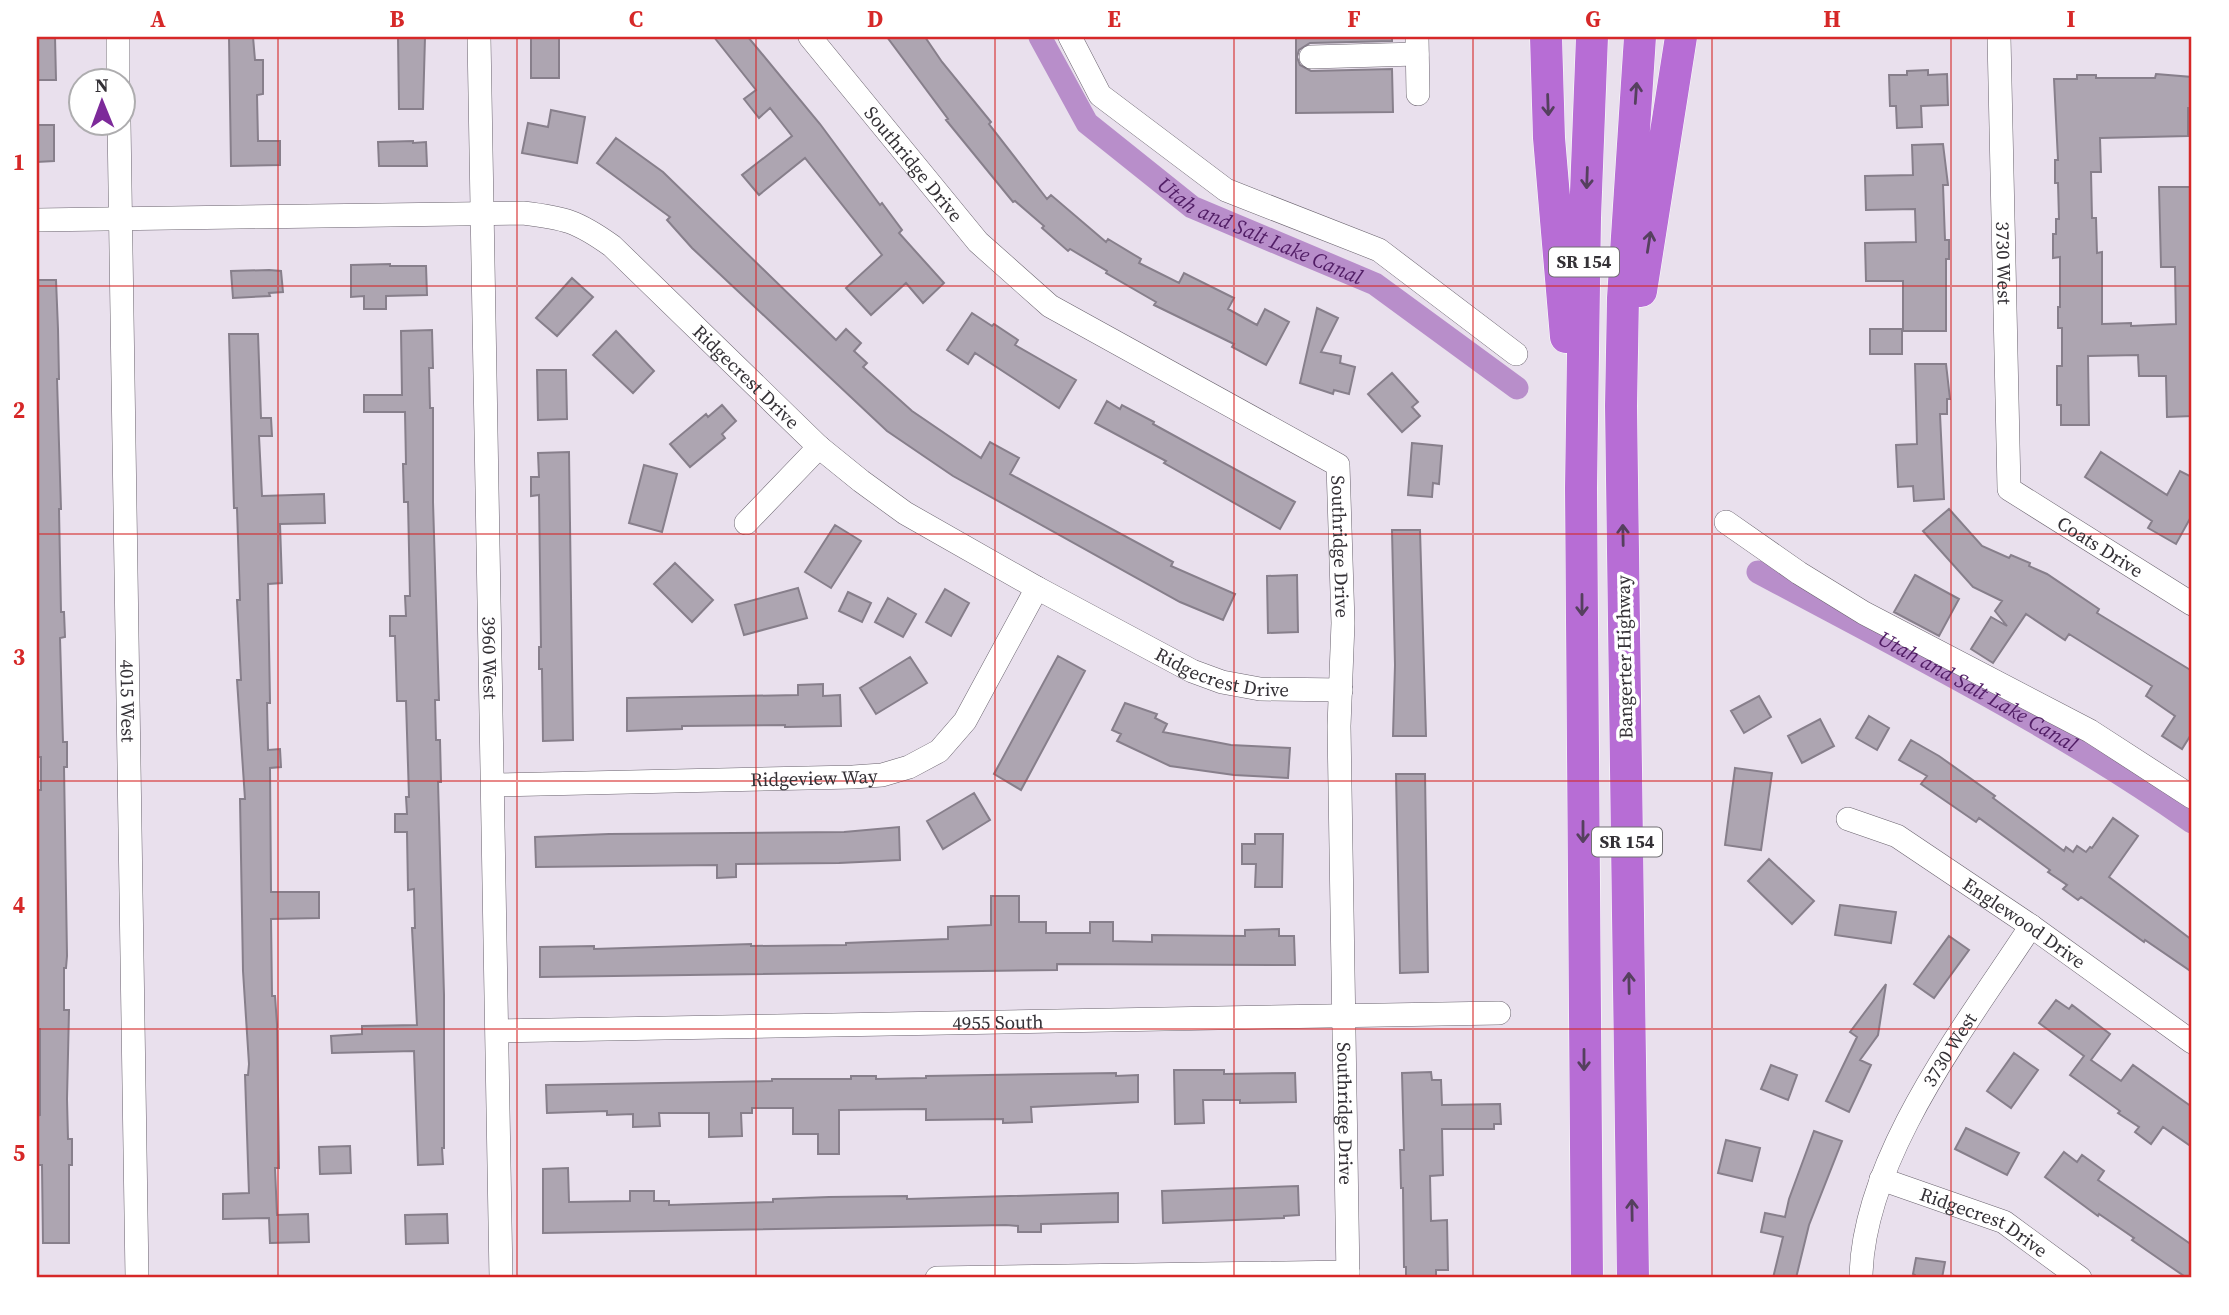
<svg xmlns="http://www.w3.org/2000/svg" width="2229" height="1315" font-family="'Source Serif 4',serif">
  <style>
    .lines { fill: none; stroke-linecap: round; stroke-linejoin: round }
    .canal { stroke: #b88eca; stroke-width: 23 }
    .building { fill: #ada5b1; stroke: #877f8b; stroke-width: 2 }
    .minor-casing { stroke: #6a636e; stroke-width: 24 }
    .highway-casing { stroke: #fff; stroke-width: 33 }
    .minor { stroke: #fff; stroke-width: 23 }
    .highway { stroke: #b76dd5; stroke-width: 32 }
    .oneway { stroke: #55405e }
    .grid { fill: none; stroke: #d62828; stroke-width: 2; stroke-opacity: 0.55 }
    .labels { text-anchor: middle; stroke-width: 7; stroke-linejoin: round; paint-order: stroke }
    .shield { fill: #fff; stroke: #716f72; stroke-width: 2 }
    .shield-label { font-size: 18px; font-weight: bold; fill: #343136 }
    .street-label { font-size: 19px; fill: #343136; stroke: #fff }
    .water-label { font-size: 21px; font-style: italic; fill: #511d65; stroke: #fff }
    .neatline { fill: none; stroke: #d62828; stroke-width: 2.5 }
    .grid-label { font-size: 23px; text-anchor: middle; font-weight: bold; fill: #d62828 }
  </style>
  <rect width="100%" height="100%" fill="#e9e0ed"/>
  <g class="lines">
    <g class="canal">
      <path id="s1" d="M1040 37 1087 123 1192 207 1375 284 1517 388"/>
      <path id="s2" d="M1758 572C1905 651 2055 726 2192 822"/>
    </g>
  </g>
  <path class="building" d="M37 37H55L56 80H37Z
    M229 37H253L255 60H263V94L257 95 258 141H280V165L231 166Z
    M398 37H425L423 109H399Z
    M531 37H559V78H531Z
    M714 37H748L820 124 880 205 882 203 902 230 899 233 944 283 923 303 906 283 871 315 846 288 882 255 805 158 759 195 742 175 792 136 770 108 759 118 744 99 756 90Z
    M887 37H925L942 62 991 122 989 124 1047 199 1051 195 1106 242 1108 239 1141 259 1139 263 1179 283 1184 273 1234 298 1228 309 1257 325 1265 309 1289 322 1266 365 1232 347 1234 344 1154 305 1156 302 1106 273 1107 271 1070 249 1068 251 1042 228 1044 226 1015 201 1013 202 946 120 948 119Z
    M1296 37H1392V41L1310 43 1299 50 1297 57 1300 65 1311 71 1392 69 1393 112 1296 113Z
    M1928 70V75L1947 74 1948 105 1921 106 1922 127 1897 128 1896 106H1890L1889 75H1907V71Z
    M2156 74 2192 77V108H2188V136L2100 138 2101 172H2091L2092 218H2096L2097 253 2102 252V324L2131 323V326L2176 324 2175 267H2161L2159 187H2192V416L2167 417 2166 376H2139L2138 355 2088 356 2089 425H2061V405H2057V366H2062V328H2058V307H2060V257L2053 258V234H2056V219H2059L2058 183H2055V160H2058L2054 79H2077V75H2096V78H2155Z
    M551 110 585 117 577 163 522 153 528 123 548 127Z
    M37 125H54V161L37 162Z
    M616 138 663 172 836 340 846 329 861 343 854 351 867 363 863 367 912 411 981 458 990 442 1019 458 1010 474 1173 562 1171 566 1235 594 1223 620 1180 602 953 476 887 431 692 248 667 220 670 217 597 163Z
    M413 141V143L426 142 427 166H379L378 142Z
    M1943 144 1948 185H1943L1945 240H1949V259H1946V331H1903V281H1866L1865 243 1916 242 1915 209 1866 210 1865 176 1913 175 1912 145Z
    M390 264V266H426L427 295 386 296V309H364V296L351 297V265Z
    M269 270 281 271 283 292 269 293 270 296 233 298 231 271Z
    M572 278 593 297 557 336 536 318Z
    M37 280H56L58 329 59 379H57L61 509H59L60 563 61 612H64L65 637 60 638 63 742H67V767H64L67 956 66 968H64V1010H69L67 1099 68 1139H72V1165H69V1243H43L42 1165H37V1116L40 1115V1029H37V790H41V757H37Z
    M1317 308 1338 318 1321 352 1341 356 1340 363 1355 367 1349 394 1334 390 1333 394 1300 383Z
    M972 313 992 326 994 324 1018 340 1015 345 1076 380 1059 408 975 353 968 364 947 350Z
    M1870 329H1902V354H1870Z
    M432 330 433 368H429L430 408H433V502L439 700H435L436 740H440L441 782H438L444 995V1148H442L443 1164 418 1165 414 1051 332 1053 331 1036 362 1034V1026L417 1025 412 928H415L414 889 408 890 407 832H395V814H407L406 797H409L406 701H397L395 636H390V616H406L405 596H410L408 502H404L403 464H406L405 412H364V395H402L401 331Z
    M616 331 654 371 633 393 593 355Z
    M229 334H258L261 418H271L272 436H259L262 496 324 494 325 523 280 524 282 583 268 584 270 703H267L268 750 280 749 281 767 270 768 271 892H319V918L271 919 272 996H275L277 1024 279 1168H275L277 1215 308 1214 309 1242 270 1243 269 1218 223 1219V1194L249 1193 245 1075H248L249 1064 243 971 240 799H245L237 680H241L237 600H240L237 508H234Z
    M1915 364H1946L1950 399H1947V414H1940L1944 499 1914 501 1913 486 1898 487 1896 445 1917 444Z
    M537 370H566L567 419 538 420Z
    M1392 373 1418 402 1412 407 1420 416 1402 432 1368 394Z
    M1107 401 1120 409 1122 405 1154 422 1153 424 1295 502 1280 529 1164 463 1166 461 1095 423Z
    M722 405 736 421 722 434 725 438 690 467 670 444 706 414 708 417Z
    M1412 443 1442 446 1439 484 1433 483 1432 497 1408 495Z
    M569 452 573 740 543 741 542 669H539V647H541L539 495 531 496V477H539L538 453Z
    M2101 452 2167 495 2180 471 2192 477V515L2176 544 2148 528 2152 521 2085 477Z
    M644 465 677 474 662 532 629 523Z
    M1949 509 1982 546 2009 558 2011 555 2030 563 2029 566 2047 574 2099 609 2097 613 2192 671V733L2182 749 2162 736 2175 716 2146 696 2152 686 2069 634 2065 640 2026 614 1993 663 1971 649 1991 617 2007 626 1995 611 2002 601 1973 587 1923 531Z
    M835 525 861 541 831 588 805 572Z
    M1392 530H1420L1426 736H1393L1395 665Z
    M675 563 713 600 692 622 654 584Z
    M1297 575 1298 632 1268 633 1267 576Z
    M1915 575 1959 599 1939 636 1894 612Z
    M798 588 807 618 744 635 735 605Z
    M945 589 969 603 951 636 926 622Z
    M848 592 871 603 862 622 839 611Z
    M888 598 916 614 903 637 875 622Z
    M1058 656 1085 671 1021 790 994 774Z
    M910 657 927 683 876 714 860 688Z
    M823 684V696L840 695 841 726 785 727V725L682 726V729L627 731V698L798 695V685Z
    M1759 696 1771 717 1744 733 1731 711Z
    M1125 703 1157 714 1155 718 1167 724 1163 732 1231 745 1290 748 1288 778 1234 775 1170 766 1117 741 1121 734 1112 730Z
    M1869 716 1889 728 1877 750 1856 738Z
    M1820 719 1834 746 1802 763 1788 736Z
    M1911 740 1939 756 1995 796 1993 798 2064 851 2066 847 2073 852 2077 846 2086 852 2090 847 2092 848 2113 818 2138 836 2109 877 2192 940V972L2145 940 2144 942 2081 897 2078 900 2063 889 2067 885 2048 872 2050 870 1979 818 1976 822 1921 784 1927 776 1899 760Z
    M1735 768 1772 773 1761 850 1725 845Z
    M1396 774H1425L1428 972 1400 973Z
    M974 793 990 820 943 849 927 821Z
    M899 827 900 860 839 863 736 864V877L717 878V865L536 867 535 837 609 834 844 832Z
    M1255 834H1283L1282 887H1255L1256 864H1242V844H1255Z
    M1769 859 1814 901 1792 924 1748 881Z
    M991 896H1019V922H1046V933H1090V922H1113V941L1152 942V935L1245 936V930L1279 929V936H1294L1295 965 1057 964V970L540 977V947L594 946V949L751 944V946L846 945V943L948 939V927L991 925Z
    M1840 905 1896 912 1891 943 1835 935Z
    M1949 936 1969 950 1934 998 1914 984Z
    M1886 984 1878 1035 1860 1060 1871 1065 1849 1112 1826 1101 1857 1037 1850 1032Z
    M2056 1000 2069 1009 2072 1005 2110 1034 2091 1060 2121 1081 2133 1065 2192 1107V1147L2163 1127 2151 1144 2135 1132 2139 1127 2118 1113 2120 1111 2070 1075 2084 1056 2039 1023Z
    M2014 1053 2038 1070 2011 1108 1987 1091Z
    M1771 1065 1797 1075 1788 1100 1761 1089Z
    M1174 1070H1224V1074L1295 1073 1296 1102 1240 1103V1100H1203L1204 1123 1175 1124Z
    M1431 1072 1432 1080H1441L1442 1105 1500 1104 1501 1124H1494V1129H1442L1443 1175 1430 1176 1431 1221 1447 1220 1448 1270H1436V1278H1406V1267H1404L1403 1188H1401L1400 1150H1404L1402 1073Z
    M1116 1073V1076L1138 1075V1102L1031 1107 1032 1122 1003 1123V1119L926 1120V1109L839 1110V1154H818V1134H793V1108H752V1113H741L742 1136 709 1137V1113H659L660 1126 633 1127V1114L607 1115V1111L547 1113 546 1085 772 1081V1079H851V1076H876V1079L926 1078V1076Z
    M1966 1128 2019 1153 2007 1175 1955 1149Z
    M1814 1131 1842 1141 1809 1225 1796 1278H1773L1783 1237 1761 1232 1765 1213 1785 1217 1789 1199Z
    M1726 1140 1760 1148 1752 1181 1718 1173Z
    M350 1146 351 1173 320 1174 319 1147Z
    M2064 1152 2077 1162 2082 1155 2104 1171 2098 1180 2192 1245V1278H2187L2165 1263 2132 1240 2134 1238 2099 1214 2098 1216 2045 1177Z
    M568 1168 569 1202 630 1201V1191H654V1201H669V1205L773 1202V1199L829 1197 907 1196V1199L1118 1193V1222L1041 1224V1232H1018V1226L1006 1225 543 1233V1169Z
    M1298 1186 1299 1215 1284 1216V1218L1163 1223 1162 1191Z
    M447 1214 448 1243 406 1244 405 1215Z
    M1916 1258 1945 1262 1942 1278H1915V1275L1913 1274Z"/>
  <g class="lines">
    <g class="minor-casing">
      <g id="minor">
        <path d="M118 37V80"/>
        <path id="s3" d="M479 37 501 1278"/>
        <path id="s4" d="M810 37 978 242 1050 306 1338 465 1343 623 1339 726 1348 1278"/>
        <path d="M1070 37 1100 95 1226 190 1379 250 1516 354"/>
        <path d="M1417 37 1418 94"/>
        <path id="s5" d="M1999 37 2009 489 2192 604"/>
        <path d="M1311 57 1417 54"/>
        <path id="s6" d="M119 122 137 1278"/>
        <path id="s7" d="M37 220 523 213C565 218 577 221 612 246L819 447 861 481 905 513 1037 588 1192 671 1222 682 1260 689 1341 690"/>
        <path d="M1726 522 1799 573 1864 613 2090 731 2192 797"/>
        <path d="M746 523 819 447"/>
        <path id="s8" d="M494 785 853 777 882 775 909 767 939 751 965 721 1037 588"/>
        <path id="s9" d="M1848 819 1897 836 2031 926 2192 1042"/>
        <path id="s10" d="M498 1031 1499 1013"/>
        <path id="s11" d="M1881 1179 2004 1222 2080 1278"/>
        <path d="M937 1278 1348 1272"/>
        <path id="s12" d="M1861 1278C1862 1158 1967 1024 2031 926"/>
      </g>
    </g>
    <g class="highway-casing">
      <path id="highway" d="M1546 37 1549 138 1566 337
        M1641 291 1681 37
        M1587 1278 1581 488 1585 218 1592 37
        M1633 1278 1621 406 1623 298 1640 37"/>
    </g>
    <use href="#minor" class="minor"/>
    <use href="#highway" class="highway"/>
  </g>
  <defs><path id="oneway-shaft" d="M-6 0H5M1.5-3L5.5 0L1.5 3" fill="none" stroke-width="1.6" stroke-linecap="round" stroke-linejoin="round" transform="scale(1.75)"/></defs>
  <g class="oneway">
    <use href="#oneway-shaft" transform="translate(1636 93) rotate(-86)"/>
    <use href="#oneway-shaft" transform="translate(1548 105) rotate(88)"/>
    <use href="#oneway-shaft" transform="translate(1587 178) rotate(92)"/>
    <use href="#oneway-shaft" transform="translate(1649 242) rotate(-81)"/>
    <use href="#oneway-shaft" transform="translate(1623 535) rotate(-91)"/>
    <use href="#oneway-shaft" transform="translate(1582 605) rotate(90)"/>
    <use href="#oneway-shaft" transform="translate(1583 832) rotate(90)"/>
    <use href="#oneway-shaft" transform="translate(1629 983) rotate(-91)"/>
    <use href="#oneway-shaft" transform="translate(1584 1060) rotate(90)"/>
    <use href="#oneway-shaft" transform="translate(1632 1210) rotate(-91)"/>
  </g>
  <path class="grid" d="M278 37V1278M517 37V1278M756 37V1278M995 37V1278M1234 37V1278M1473 37V1278M1712 37V1278M1951 37V1278M37 286H2192M37 534H2192M37 781H2192M37 1029H2192"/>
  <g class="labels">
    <g class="shield">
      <rect x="1549" y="247.5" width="70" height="29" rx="5"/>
      <rect x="1592" y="827.5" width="70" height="29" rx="5"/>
    </g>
    <g class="shield-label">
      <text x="1584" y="268">SR 154</text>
      <text x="1627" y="848">SR 154</text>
    </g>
    <g class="street-label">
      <text dy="7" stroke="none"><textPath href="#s4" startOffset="164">Southridge Drive</textPath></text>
      <text dy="7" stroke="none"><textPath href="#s5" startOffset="226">3730 West</textPath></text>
      <text dy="7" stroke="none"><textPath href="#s7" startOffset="770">Ridgecrest Drive</textPath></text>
      <text dy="7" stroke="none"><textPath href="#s4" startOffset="772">Southridge Drive</textPath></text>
      <text dy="7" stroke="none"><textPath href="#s5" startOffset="560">Coats Drive</textPath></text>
      <text dy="7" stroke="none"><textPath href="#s3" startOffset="621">3960 West</textPath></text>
      <text transform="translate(1624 657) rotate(-91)" y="7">Bangerter Highway</text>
      <text dy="7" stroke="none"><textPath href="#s7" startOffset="1337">Ridgecrest Drive</textPath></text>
      <text dy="7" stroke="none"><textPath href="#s6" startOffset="579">4015 West</textPath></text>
      <text dy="7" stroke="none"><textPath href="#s8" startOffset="320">Ridgeview Way</textPath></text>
      <text dy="7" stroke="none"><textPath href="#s9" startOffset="206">Englewood Drive</textPath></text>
      <text dy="7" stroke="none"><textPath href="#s10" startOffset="500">4955 South</textPath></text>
      <text dy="7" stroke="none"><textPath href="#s12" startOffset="248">3730 West</textPath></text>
      <text dy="7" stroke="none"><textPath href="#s4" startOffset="1339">Southridge Drive</textPath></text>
      <text dy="7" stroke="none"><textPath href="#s11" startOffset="112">Ridgecrest Drive</textPath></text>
    </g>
    <g class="water-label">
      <text dy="7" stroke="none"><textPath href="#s1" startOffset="304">Utah and Salt Lake Canal</textPath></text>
      <text dy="7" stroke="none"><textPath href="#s2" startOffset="250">Utah and Salt Lake Canal</textPath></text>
    </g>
  </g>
  <rect width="2229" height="1315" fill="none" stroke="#ffffff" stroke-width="77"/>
  <g transform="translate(102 102) rotate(359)"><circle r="33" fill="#ffffff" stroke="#aeadaf" stroke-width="2"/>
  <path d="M0-5L12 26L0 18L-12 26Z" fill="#7d2a9a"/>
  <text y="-10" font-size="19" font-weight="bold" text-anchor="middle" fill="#343136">N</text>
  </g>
  <rect x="38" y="38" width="2152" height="1238" class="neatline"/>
  <g class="grid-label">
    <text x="158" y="27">A</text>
    <text x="397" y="27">B</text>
    <text x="636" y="27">C</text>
    <text x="875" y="27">D</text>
    <text x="1114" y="27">E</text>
    <text x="1354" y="27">F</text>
    <text x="1593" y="27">G</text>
    <text x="1832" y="27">H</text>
    <text x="2071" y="27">I</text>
    <text x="19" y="170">1</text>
    <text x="19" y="418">2</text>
    <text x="19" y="665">3</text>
    <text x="19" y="913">4</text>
    <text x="19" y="1161">5</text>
  </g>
</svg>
